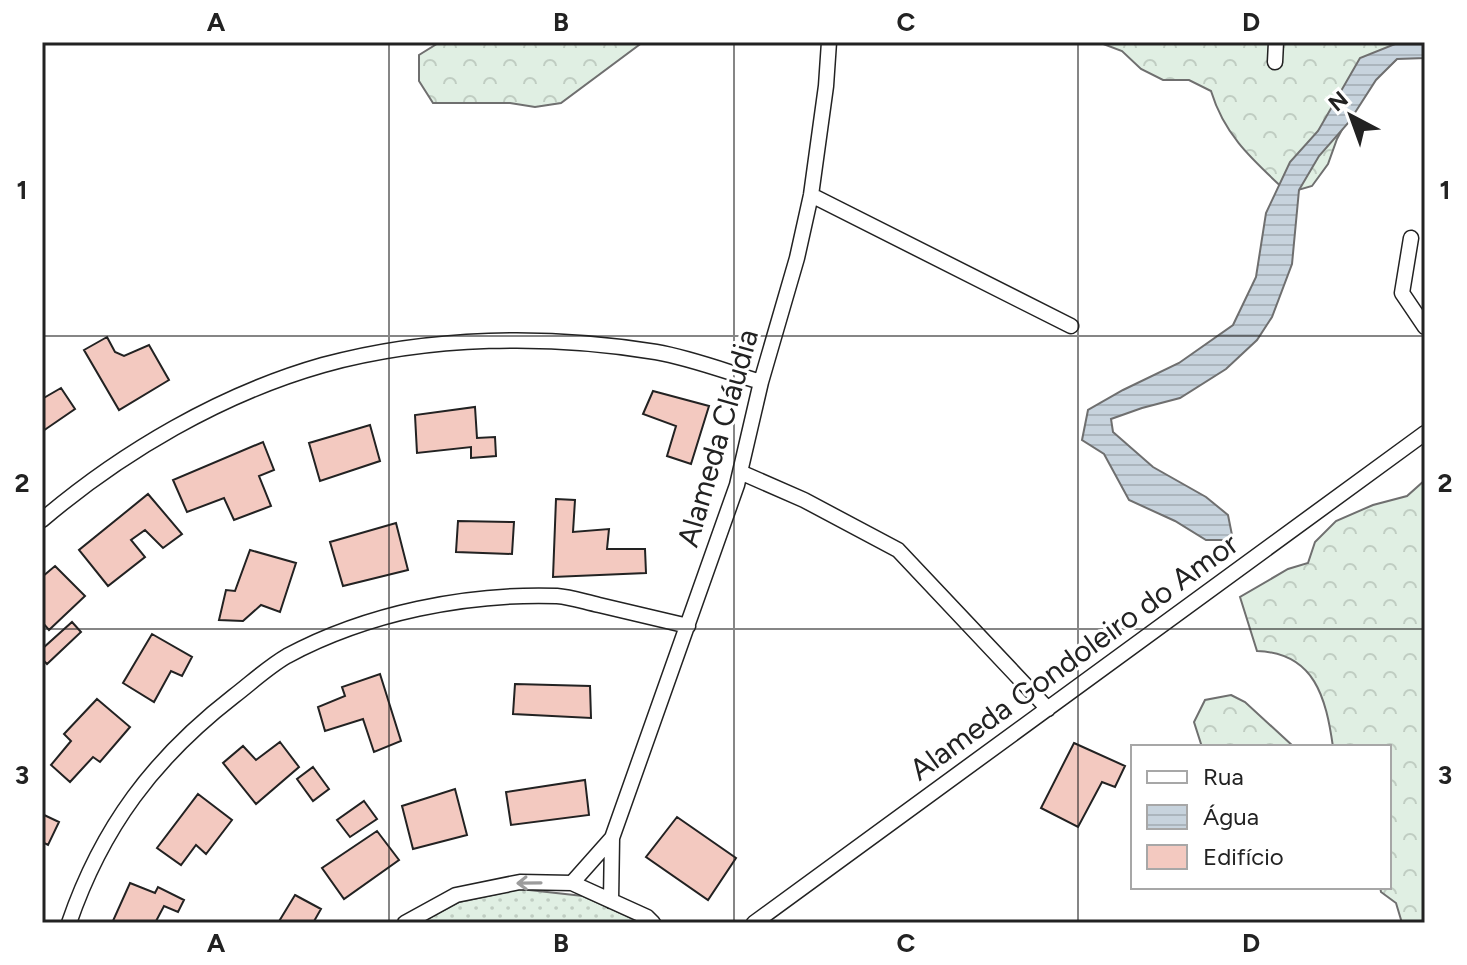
<svg xmlns="http://www.w3.org/2000/svg" width="1467" height="965" font-family="Figtree,sans-serif">
  <style>
    .forest { fill: url(#forest-crowns); stroke: #6f6f6f; stroke-width: 2 }
    .park { fill: url(#park-dots); stroke: #6f6f6f; stroke-width: 2 }
    .water { fill: url(#water-rules); stroke: #6f6f6f; stroke-width: 2 }
    .building { fill: #f3c9c0; stroke: #222; stroke-width: 2 }
    .lines { fill: none; stroke-linecap: round; stroke-linejoin: round }
    .street-casing { stroke: #222; stroke-width: 17 }
    .street { stroke: #fff; stroke-width: 14 }
    .oneway { stroke: #9c9c9c }
    .grid { fill: none; stroke: #222; stroke-width: 2; stroke-opacity: 0.55 }
    .labels { text-anchor: middle; stroke-width: 6; stroke-linejoin: round; paint-order: stroke }
    .street-label { font-size: 30px; fill: #222; stroke: #fff }
    .neatline { fill: none; stroke: #222; stroke-width: 3 }
    .grid-label { font-size: 26px; text-anchor: middle; font-weight: bold; fill: #222 }
  </style>
  <defs>
    <pattern id="forest-crowns" width="20" height="18" patternUnits="userSpaceOnUse" patternTransform="scale(2)"><rect width="20" height="18" fill="#e0efe3"/><path d="M2 6a3 3 0 1 1 6 0M12 15a3 3 0 1 1 6 0" fill="none" stroke="#c0cdc2"/></pattern>
    <pattern id="park-dots" width="8" height="8" patternUnits="userSpaceOnUse" patternTransform="scale(2)"><rect width="8" height="8" fill="#e0efe3"/><path d="M2 2h.1M6 6h.1" fill="none" stroke="#c0cdc2" stroke-width="1.8" stroke-linecap="round"/></pattern>
    <pattern id="water-rules" width="6" height="5" patternUnits="userSpaceOnUse" patternTransform="scale(2)"><rect width="6" height="5" fill="#c7d3dd"/><path d="M0 2.5h6" fill="none" stroke="#abb5bd"/></pattern>
  </defs>
  <rect width="100%" height="100%" fill="#fff"/>
  <path class="forest" d="M440 42H643L561 103 535 107 510 103H433L419 81V55Z
    M1098 42H1425V56H1400L1362 92 1337 139 1328 164 1312 186 1288 193C1254 161 1225 137 1211 91L1189 80H1163L1141 69 1122 51Z
    M1425 480V923H1402L1396 903 1381 892 1380 887H1389V747H1333C1326 698 1315 653 1257 651L1240 597 1288 569 1308 563 1315 542 1336 521 1373 505 1407 496Z
    M1231 695 1245 702 1294 747H1202L1194 722 1205 700Z"/>
  <path class="park" d="M520 889 583 896 642 923H420L459 902Z"/>
  <path class="water" d="M1400 42H1425V58L1397 59 1376 80 1349 122 1319 156 1299 190 1292 264 1272 317 1257 340 1226 369 1180 398 1142 408 1111 419 1113 432 1153 467 1206 497 1228 515 1233 540H1206L1175 521 1129 500 1104 454 1082 440 1088 410 1123 390 1179 363 1233 325 1256 277 1266 213 1290 162 1318 131 1360 58Z"/>
  <path class="building" d="M107 337 115 352 124 356 149 345 169 380 119 410 84 350Z
    M61 388 75 409 43 431 42 399Z
    M653 391 709 406 691 464 667 456 676 426 643 414Z
    M475 407 477 438 495 437 496 456 471 458V447L417 453 415 415Z
    M370 425 380 461 320 481 309 443Z
    M263 442 274 470 259 476 271 506 234 520 224 498 187 512 173 480Z
    M148 494 182 534 163 548 145 530 131 540 145 557 108 586 79 550Z
    M556 499 575 500 573 532 609 529 607 549H645L646 573 553 577Z
    M458 521 514 522 512 554 456 552Z
    M396 523 408 570 343 586 330 542Z
    M250 550 296 563 280 612 261 605 243 621 219 620 226 590 235 591Z
    M55 566 85 596 49 630 42 622V577Z
    M72 622 81 632 47 664 42 659V649Z
    M152 634 192 657 182 676 171 671 154 702 123 683Z
    M380 674 401 741 374 752 363 719 325 731 318 707 345 696 342 687Z
    M515 684 590 686 591 718 513 714Z
    M97 699 130 727 100 762 93 757 70 782 51 765 71 741 64 734Z
    M280 742 299 767 256 804 223 763 243 746 256 760Z
    M1074 743 1125 766 1115 787 1102 782 1078 827 1041 808Z
    M313 767 329 789 313 801 297 779Z
    M585 780 589 815 511 825 506 792Z
    M455 789 467 835 413 849 402 806Z
    M198 794 232 820 206 854 196 845 181 865 157 848Z
    M364 801 377 819 350 837 337 820Z
    M42 814 59 822 48 845 42 842Z
    M677 817 736 858 708 900 646 857Z
    M377 831 399 860 344 899 322 868Z
    M130 883 155 893 158 887 184 900 178 912 164 906 155 923H112Z
    M295 895 321 909 313 923H278Z"/>
  <g class="lines">
    <g class="street-casing">
      <path id="street" d="M1275 62 1276 42
        M811 195 1071 326
        M1411 238 1402 293 1425 327
        M740 472 804 500 898 550 1048 709
        M42 520C122 452 221 394 323 365 429 336 548 334 656 352 691 358 727 372 761 382
        M572 883 612 838
        M611 901 612 838 737 485 761 382 797 258 811 195 826 86 829 42
        M69 923C102 827 154 758 234 696 251 683 268 667 287 656 367 613 467 593 557 596 571 597 585 602 599 605 628 612 658 619 688 626
        M405 923 456 895 520 882 572 883 647 917 653 923
        M754 923 1425 433"/>
    </g>
    <use href="#street" class="street"/>
  </g>
  <defs><path id="oneway-shaft" d="M-6 0H5M1.5-3L5.5 0L1.5 3" fill="none" stroke-width="1.6" stroke-linecap="round" stroke-linejoin="round" transform="scale(2)"/></defs>
  <use class="oneway" href="#oneway-shaft" transform="translate(529 883) rotate(179)"/>
  <path class="grid" d="M389 42V923M734 42V923M1078 42V923M42 336H1425M42 629H1425"/>
  <g class="labels">
    <g class="street-label">
      <text transform="translate(718 438) rotate(-74)" y="10">Alameda Cláudia</text>
      <text transform="translate(1074 657) rotate(-36)" y="10">Alameda Gondoleiro do Amor</text>
    </g>
  </g>
  <rect width="1467" height="965" fill="none" stroke="#ffffff" stroke-width="88"/>
  <rect x="1131" y="745" width="260" height="144" fill="#ffffff" stroke="#a7a7a7" stroke-width="2"/>
  <rect x="1147" y="771" width="40" height="12" fill="#ffffff" stroke="#a7a7a7" stroke-width="2"/>
  <text x="1203" y="785" font-size="24" fill="#222222">Rua</text>
  <rect x="1147" y="805" width="40" height="24" fill="url(#water-rules)" stroke="#a7a7a7" stroke-width="2"/>
  <text x="1203" y="825" font-size="24" fill="#222222">Água</text>
  <rect x="1147" y="845" width="40" height="24" fill="#f3c9c0" stroke="#a7a7a7" stroke-width="2"/>
  <text x="1203" y="865" font-size="24" fill="#222222">Edifício</text>
  <g transform="translate(1351 116) rotate(319)" stroke="#ffffff" stroke-width="6" paint-order="stroke">
  <path d="M0-6L14 30L0 20L-14 30Z" fill="#222222"/>
  <text y="-12" font-size="22" font-weight="bold" text-anchor="middle" fill="#222222">N</text>
  </g>
  <rect x="44" y="44" width="1379" height="877" class="neatline"/>
  <g class="grid-label">
    <text x="216" y="31">A</text>
    <text x="561" y="31">B</text>
    <text x="906" y="31">C</text>
    <text x="1251" y="31">D</text>
    <text x="22" y="199">1</text>
    <text x="1445" y="199">1</text>
    <text x="22" y="492">2</text>
    <text x="1445" y="492">2</text>
    <text x="22" y="784">3</text>
    <text x="1445" y="784">3</text>
    <text x="216" y="952">A</text>
    <text x="561" y="952">B</text>
    <text x="906" y="952">C</text>
    <text x="1251" y="952">D</text>
  </g>
</svg>
